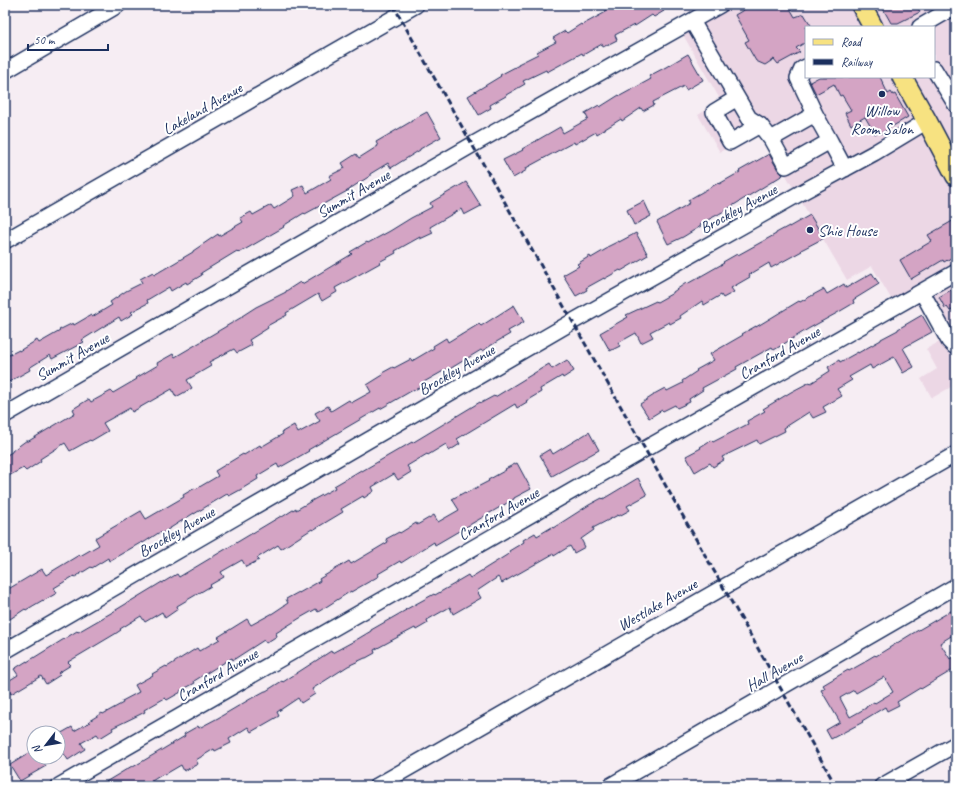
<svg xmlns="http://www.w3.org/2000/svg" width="961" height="791" font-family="Caveat,sans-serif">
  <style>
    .built { fill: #ecd7e5; fill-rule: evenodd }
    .building { fill: #d4a4c4; stroke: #1b2f5e; fill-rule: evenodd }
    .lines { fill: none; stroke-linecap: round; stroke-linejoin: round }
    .minor-casing { stroke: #1b2f5e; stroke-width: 18 }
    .major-casing { stroke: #1b2f5e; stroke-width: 22 }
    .minor { stroke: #fff; stroke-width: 15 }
    .major { stroke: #f7e281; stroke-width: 19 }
    .rail { stroke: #1b2f5e; stroke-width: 3; stroke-dasharray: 6 3; stroke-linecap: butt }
    .poi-dot { fill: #1b2f5e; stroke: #fff; stroke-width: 1.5 }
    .labels { text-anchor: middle; stroke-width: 4; stroke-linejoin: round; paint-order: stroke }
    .street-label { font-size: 16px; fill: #1b2f5e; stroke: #fff }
    .poi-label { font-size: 16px; fill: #1b2f5e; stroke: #fff }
  </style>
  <rect width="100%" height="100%" fill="#f6edf3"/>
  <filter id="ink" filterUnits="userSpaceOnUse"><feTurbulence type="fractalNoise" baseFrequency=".025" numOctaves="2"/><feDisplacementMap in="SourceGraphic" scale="8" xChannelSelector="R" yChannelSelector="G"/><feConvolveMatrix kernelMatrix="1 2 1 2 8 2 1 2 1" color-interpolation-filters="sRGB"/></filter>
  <g filter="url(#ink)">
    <path class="built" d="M715 5H956V15L951 19 956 26V384L932 398 921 379 937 369 926 349 941 341 920 304 900 314 872 266 847 280 759 129 720 152 698 115 721 101 678 26ZM806 27H934V77H806Z"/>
    <path class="building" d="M614 5H661L664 11 654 17 652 15 635 26 634 25 615 35 617 40 603 47 602 44 583 55 582 53 547 72 546 70 523 81 525 84 506 95V96L490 105 491 108 479 115 468 96 501 76 500 75 519 65 518 64 538 54 537 52 556 42 553 38 565 31 567 33 581 24 582 25 606 12 605 10Z
      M752 5H788L795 17 804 14 812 27H806V42L796 48 800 52 778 64 774 59 765 65 756 61 745 42 749 40 735 15Z
      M881 5H916L920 12 898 23H891Z
      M688 54 703 80 686 90 684 86 653 102 654 105 643 111 641 108 622 121 621 119 597 134 596 132 575 144 574 142 526 168 527 170 513 178 503 160 523 150 522 149 560 127 563 133 588 119 585 113 599 105 600 107 619 95 620 96 651 79 649 76 666 67Z
      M819 77H880L888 94 891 92 893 95 895 94 908 117 880 134 878 132 875 134 865 117 851 125 845 113 851 110 842 95 840 96 834 84 816 94 810 82Z
      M427 112 441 137 420 149V150L391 168 388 163 370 174V176L351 188V189L305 214 304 213 283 226 284 227 239 253 237 251 201 273 202 275 187 284 186 282 171 291 169 287 147 300 148 303 131 312 133 314 121 321 119 317 82 340 84 342 52 359 50 355 29 368 30 370 5 384V357L19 350V351L37 340 39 343 60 331 59 330 73 323 74 325 91 315 92 317 112 305 110 302 126 291 142 283 140 279 153 272 154 275 193 252V251L218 234 219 236 243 222 240 218 251 212 253 215 271 205 274 209 295 196 292 190 303 185 307 193 331 179 329 176 345 168 342 163 356 154 359 158 378 146 376 142 412 121V120Z
      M769 154 778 170 783 175 719 214 700 224 701 226 683 237 668 244 657 222 690 203 688 200 718 183 719 184 740 172 739 171Z
      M466 182 481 206 464 215 461 209 430 227 433 233 420 239V237L395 251 396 253 379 262 380 263 335 288 337 292 322 301 318 294 286 313 287 315 267 326 268 328 249 340 252 345 237 353 234 349 209 362 211 366 187 380 192 388 176 397 172 389 132 412 130 408 103 423 108 431 91 441 90 440 70 451 65 443 40 459 41 461 26 471 23 468 5 478V456L12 452V451L27 440V442L75 413 73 409 89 399 91 402 111 391 113 393 137 379 136 378 158 365 157 363 173 354 175 357 204 340H203L242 317V316L256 307 286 292V291L300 282 302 284 352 254 350 252 367 242 368 243 390 231 411 218 432 207 430 203Z
      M644 201 651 216 634 225 627 210Z
      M810 215 824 238 801 250 802 251 771 268 769 263 749 275 750 277 731 288 734 292 723 298 721 295 704 305 702 301 680 316 681 318 670 324 669 322 650 332 653 337 641 343 636 333 618 343 620 346 610 351 600 333 628 317 626 315 656 301 657 302 673 293V292L686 283 687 284 724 263 723 262 737 254 738 255 776 234V233L789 226V227Z
      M956 219V255L944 262 943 260 911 279 900 260 932 241 928 235Z
      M636 233 648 255 621 271 620 270 604 279V278L586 288 587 290 576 296 563 275 579 266 577 264 590 256 591 258 608 248 607 247 619 241V242Z
      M872 273 879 284 853 300 854 303 837 313 808 329 774 350 772 347 736 367 737 369 702 388 703 390 689 399 690 402 677 408 675 405 663 411 662 410 649 418 640 404 654 395V394L665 388 667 391 683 383 682 381 697 371 696 370 714 360 710 354 743 335 742 334 756 326V327L799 301 800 302 824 289 827 294 844 284 846 288Z
      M956 287V308L950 311 947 307 945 308 939 297Z
      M514 305 524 322 508 331 510 334 498 341 482 351 481 350 448 370 447 369 424 382 425 384 413 391V390L380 409V408L308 450 309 451 279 468 277 464 257 476 258 479 240 490 229 496 227 494 194 514V513L161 534 160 532 143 543 142 542 109 561 108 558 92 568 91 567 75 577 74 576 54 588 57 593 43 601V600L26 610 25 609 10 619 9 618 5 620V591L42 569 46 575 79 555 80 556 99 545 95 538 141 511 146 519 184 497 183 495 195 488 196 489 218 476 215 471 243 454 244 455 260 445 261 447 283 434 282 432 294 425 298 433 320 421 315 413 328 406 331 411 349 400 351 403 371 392 367 385 383 375 382 373 393 367 394 368 411 359 412 361 434 348 433 346 446 338 448 342 461 334V335L479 324 481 326Z
      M922 315 932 332 903 348 914 367 903 373 894 357 872 369 870 365 849 377 852 380 837 389 842 396 823 407 826 412 813 418 809 412 784 428 785 431 759 444 757 440 722 457 724 460 713 467 710 463 695 472 686 456 701 448 700 447 711 440 713 442 748 424 747 421 765 411 763 409 791 392 810 382 811 383 830 371 828 367 839 360 840 362 858 352V353L881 340V339L898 330V329Z
      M567 360 574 371 563 378 562 376 540 389 541 392 526 401 527 402 517 408 515 404 457 439 460 444 449 451 446 444 428 455 427 454 407 466 411 472 398 480 394 474 372 487 374 491 364 498 363 496 341 509 343 512 313 530 312 529 281 549 278 545 257 558 259 560 246 567 242 560 221 572 224 577 210 585 211 586 177 606 178 609 165 618 162 612 145 622 141 616 120 629 121 630 115 634 68 662 71 665 58 673 60 675 46 684 41 676 11 694 5 684V683L18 675 14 669 27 661V662L77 631 78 632 111 613 162 582V583L177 574 179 577 281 516 282 517 296 508V510L313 500 335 488 334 486 346 479 361 470 362 471 412 442V443L480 402 481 403 494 396 495 397 549 364 552 369Z
      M589 432 599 450 552 476 540 455 550 449 553 454Z
      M517 463 531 489 514 498V499L435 545 434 542 401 563 400 561 378 574 379 576 351 592V591L318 612 316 609 300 618 276 633 277 636 266 643 264 640 233 660 232 658 215 668 194 681 195 683 180 691 181 692 167 700 165 698 144 710 145 712 112 728 113 730 100 738 97 734 81 743 85 749 68 760 58 744V735L72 727 74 731 90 722 89 721 102 713 103 714 123 703 122 701 139 692 135 685 153 675 152 674 166 666 167 667 197 648 199 651 220 639 218 637 247 619 251 625 273 613 288 603 286 599 299 592V593L320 581 319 579 349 561 351 564 388 542 386 539 399 532 400 533 416 523 417 525 434 515 438 522 459 510 452 499 465 492 466 493 489 481 488 480 506 470 505 469Z
      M638 478 647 495 627 506 630 510 619 516 618 515 593 528 594 530 581 539 585 547 574 553 570 546 554 556 553 554 502 583 498 577 477 591 481 598 453 614 450 607 427 620 428 623 416 630 415 628 398 637 374 650 375 653 366 658H365L348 666 312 689 315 694 301 703 298 698 277 712 279 716 251 732 248 727 229 739 231 743 215 751 214 749 196 760 198 764 184 771 181 765 164 775 163 774 144 786H99L132 766 133 767 185 736 184 734 198 726 199 728 218 718 252 698 265 691H266L282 681 283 682 331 651 332 653 356 640 371 631V630L406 610H405L434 594 435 595 456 583V582L468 575 470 578 510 553 509 551 524 542 523 540 535 533 537 536 552 527 553 528 589 505 602 498 603 499Z
      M956 608V633L940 643 950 659 956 655V668L921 689 920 688 897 702 899 705 887 711 885 707 862 721 863 722 831 739 826 730 840 722 821 690 825 688 823 685 848 670 849 671 865 662V661L875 655 876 656 910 635ZM884 677 893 692 875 703 874 702 866 707V708L850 717 840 698 854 690 856 693Z
      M34 750V757H40L46 766 20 781 10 765Z"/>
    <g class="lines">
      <g class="minor-casing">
        <path id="minor" d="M692 21 749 118 760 125 771 139 815 114
          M920 27 956 6
          M934 69 956 105
          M5 71 118 5
          M737 98 714 112 730 142 760 125
          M771 139 786 166 830 141 815 114 798 78 802 69 806 67
          M830 141 845 169
          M5 241 416 5
          M922 292 949 341 954 346 956 345
          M5 415 472 145 720 5
          M5 651 572 322 804 191 874 153 927 121
          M59 786 645 449 956 272
          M377 786 956 454
          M610 786 956 586
          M882 786 956 744"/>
      </g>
      <g class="major-casing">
        <path id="major" d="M861 5 873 27
          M902 77 927 121 956 176"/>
      </g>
      <use href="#minor" class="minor"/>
      <use href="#major" class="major"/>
      <path class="rail" d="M393 5 836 786"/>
    </g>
  </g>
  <g class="poi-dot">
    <circle cx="882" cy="94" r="4"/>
    <circle cx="810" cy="230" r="4"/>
  </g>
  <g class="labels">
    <g class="street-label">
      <text transform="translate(202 108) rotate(-30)" y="6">Lakeland Avenue</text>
      <text transform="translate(353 193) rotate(-30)" y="6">Summit Avenue</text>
      <text transform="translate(738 208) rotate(-29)" y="6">Brockley Avenue</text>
      <text transform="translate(779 352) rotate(-30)" y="6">Cranford Avenue</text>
      <text transform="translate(72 356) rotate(-30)" y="6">Summit Avenue</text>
      <text transform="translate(456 369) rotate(-30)" y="6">Brockley Avenue</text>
      <text transform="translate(498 513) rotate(-30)" y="6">Cranford Avenue</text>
      <text transform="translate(176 531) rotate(-30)" y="6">Brockley Avenue</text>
      <text transform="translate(657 604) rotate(-30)" y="6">Westlake Avenue</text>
      <text transform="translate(774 671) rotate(-30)" y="6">Hall Avenue</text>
      <text transform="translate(217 674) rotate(-30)" y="6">Cranford Avenue</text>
    </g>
    <g class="poi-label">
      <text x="882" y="116">Willow<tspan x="882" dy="18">Room Salon</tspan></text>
      <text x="818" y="236" text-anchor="start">Shie House</text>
    </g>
  </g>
  <rect width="961" height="791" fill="none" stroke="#fff" stroke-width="20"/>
  <rect x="10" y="10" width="941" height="771" fill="none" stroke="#1b2f5e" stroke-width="1.5" filter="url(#ink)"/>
  <rect x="805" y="26" width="130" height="52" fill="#ffffff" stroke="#a4acbf"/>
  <rect x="813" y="39" width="20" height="6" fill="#f7e281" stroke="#a4acbf"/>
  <text x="841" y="46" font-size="12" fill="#1b2f5e">Road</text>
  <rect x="813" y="59" width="20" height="6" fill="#1b2f5e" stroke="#a4acbf"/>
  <text x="841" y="66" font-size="12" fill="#1b2f5e">Railway</text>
  <g transform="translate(46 745) rotate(239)"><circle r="19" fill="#ffffff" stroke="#a4acbf"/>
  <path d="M0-3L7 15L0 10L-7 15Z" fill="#1b2f5e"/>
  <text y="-6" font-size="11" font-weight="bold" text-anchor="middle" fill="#1b2f5e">N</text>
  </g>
  <path d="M28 44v6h80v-6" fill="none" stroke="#1b2f5e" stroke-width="2"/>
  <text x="34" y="44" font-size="12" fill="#1b2f5e" stroke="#ffffff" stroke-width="3" paint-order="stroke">50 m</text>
</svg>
